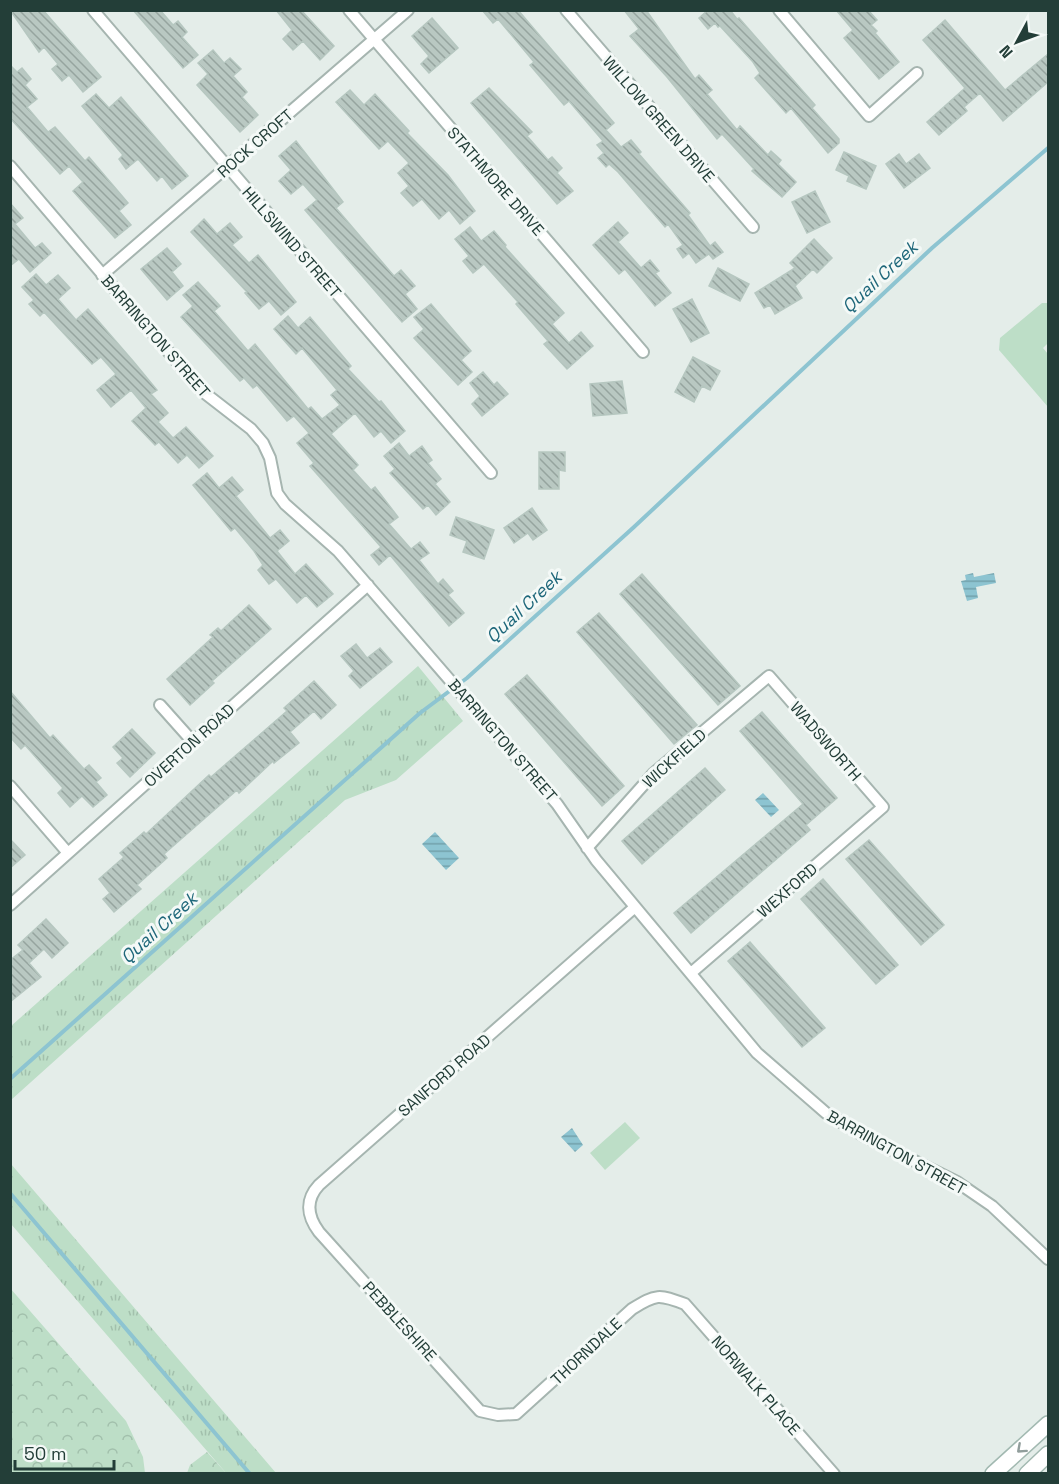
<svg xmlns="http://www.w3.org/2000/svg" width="1059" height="1484" font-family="'Space Grotesk',sans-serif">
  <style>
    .grass { fill: url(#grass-tufts) }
    .forest { fill: url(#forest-crowns) }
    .green { fill: #bddec7 }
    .water { fill: url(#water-rules) }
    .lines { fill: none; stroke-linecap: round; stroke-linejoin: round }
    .stream { stroke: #8dc4d1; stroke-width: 4 }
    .building { fill: url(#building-back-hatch); stroke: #b6c7c0; stroke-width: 1.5 }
    .street-casing { stroke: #a6b5b0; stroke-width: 14 }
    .secondary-casing { stroke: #a2b9b1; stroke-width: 18 }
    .street { stroke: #fff; stroke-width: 10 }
    .secondary { stroke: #fff; stroke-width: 15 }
    .oneway { stroke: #919e9c }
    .labels { text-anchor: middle; stroke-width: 6; stroke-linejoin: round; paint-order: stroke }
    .street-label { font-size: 16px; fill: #233e38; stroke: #f4f9f7 }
    .water-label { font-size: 18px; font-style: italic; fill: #1e677a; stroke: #f4f9f7 }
  </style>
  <defs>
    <pattern id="grass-tufts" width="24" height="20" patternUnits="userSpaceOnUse" patternTransform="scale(1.5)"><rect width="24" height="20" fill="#bddec7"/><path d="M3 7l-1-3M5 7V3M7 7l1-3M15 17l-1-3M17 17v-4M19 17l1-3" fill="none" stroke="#a2c0ac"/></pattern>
    <pattern id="forest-crowns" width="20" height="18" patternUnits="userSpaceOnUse" patternTransform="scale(1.5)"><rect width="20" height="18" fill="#bddec7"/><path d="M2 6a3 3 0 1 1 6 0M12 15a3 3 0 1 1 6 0" fill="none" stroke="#a2c0ac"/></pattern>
    <pattern id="water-rules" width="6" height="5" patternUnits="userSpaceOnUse" patternTransform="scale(1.5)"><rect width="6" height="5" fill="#8dc4d1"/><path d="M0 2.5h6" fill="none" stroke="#73a1ab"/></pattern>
    <pattern id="building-back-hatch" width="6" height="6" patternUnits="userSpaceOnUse" patternTransform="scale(1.5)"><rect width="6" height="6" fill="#b9c8c2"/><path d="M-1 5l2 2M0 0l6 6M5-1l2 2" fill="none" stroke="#96a49f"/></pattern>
  </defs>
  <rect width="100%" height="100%" fill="#e4ede9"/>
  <path class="grass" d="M418 666 463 721 396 780 345 800 11 1100V1026Z
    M11 1164 276 1473H226L11 1224Z"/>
  <path class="forest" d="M10 1288 126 1421 143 1457 145 1473H11Z
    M207 1452 226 1473H187L190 1465Z"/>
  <path class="green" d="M1042 303H1048V343L1043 348 1048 354V407L999 350 1000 338Z
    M625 1122 640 1138 605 1170 590 1153Z"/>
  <path class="water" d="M973 573 974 577 994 573 996 583 976 587 978 598 967 601 961 581 966 580 965 575Z
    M763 793 779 810 771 817 755 800Z
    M435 832 459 858 446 870 422 844Z
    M572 1128 583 1145 575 1152 561 1137Z"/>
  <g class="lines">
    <path class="stream" d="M10 1079 420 713 467 678 634 527 932 248 1048 148
      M10 1193 250 1474"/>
  </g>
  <path class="building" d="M10 10H43L101 77 83 92 69 75 62 81 52 69 58 64 44 47 39 52Z
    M133 10H160L173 25 178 21 187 32 182 37 198 55 183 68Z
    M276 10H301L334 46 320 60 303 41 293 50 283 39 292 30Z
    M482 10H518L614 123 606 130 621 147 631 140 641 152 639 154 690 213 688 215 710 246 715 242 723 252 713 259 709 254 696 263 689 253 683 258 677 249 683 245 668 224 665 227 618 172 609 164 606 167 598 158 604 153 597 145 603 141 569 101 564 105 530 65 534 62 498 19 493 23Z
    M624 10H646L695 79 699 75 712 90 707 94 737 130 740 126 768 155 771 151 781 160 778 164 796 182 782 197 752 171 754 169 722 134 717 139 667 77 630 36 639 29Z
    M708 10H730L737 19 739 18 815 105 812 108 839 139V143L828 153 791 108 786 113 755 78 760 73 753 62 720 26 718 27 715 23 708 29 699 18Z
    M836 10H868L877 20 871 25 877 31 875 33 899 62 879 79 844 38 853 30Z
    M432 18 458 48 429 73 421 64 429 56 412 36Z
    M945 20 1005 90 1048 54V82L1003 121 980 93 964 107 967 111 939 135 927 122 965 88 923 40Z
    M213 50 224 63 230 58 241 69 233 76 247 92 242 97 258 115 240 132 197 85 208 74 198 63Z
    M10 65 17 72 22 68 31 79 25 85 37 99 27 107 48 132 55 127 85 161 89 157 128 203 119 211 131 225 115 238 73 191 83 182 69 166 60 174 10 118Z
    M489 88 532 132 527 136 548 160 552 157 562 168 557 173 573 191 557 204 471 103Z
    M350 90 364 105 375 94 409 131 407 133 448 175 475 211 460 224 449 210 439 219 422 199 413 206 401 193 409 186 398 173 409 163 388 141 379 149 336 102Z
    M96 94 109 108 121 97 188 176 172 189 162 176 157 181 138 159 126 169 119 159 123 155 82 106Z
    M296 141 343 202 336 208 394 276 401 270 415 286 405 294 417 309 402 322 305 210 317 200 303 184 291 194 279 181 291 170 279 156Z
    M844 152 876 166 866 189 847 181 849 176 836 170Z
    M899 154 906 164 919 154 930 168 904 188 886 164Z
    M815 191 830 222 807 233 792 202Z
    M10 203 23 218 15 224 35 248 42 243 51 253 30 272 19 259 10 266Z
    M204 219 217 234 230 223 242 237 232 245 249 263 258 255 296 302 281 315 269 301 259 309 245 293 247 292 191 232Z
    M618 222 628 233 618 242 641 268 650 260 659 271 655 273 671 293 655 306 625 269 619 274 593 245Z
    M470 227 481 241 494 231 506 245 505 247 564 313 552 324 569 343 581 332 593 346 567 369 544 344 548 341 516 304 518 302 484 264 473 273 463 261 469 256 455 239Z
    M814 239 832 258 817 273 813 269 795 286 802 298 775 314 770 305 764 308 755 293 795 268 790 263Z
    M167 248 181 264 172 272 183 286 167 300 141 269Z
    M718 268 749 284 740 301 709 286Z
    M36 274 46 285 58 275 70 288 58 299 76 320 88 309 133 361 157 390 151 394 168 413 158 422 173 438 186 427 213 456 199 468 187 455 178 463 159 442 155 445 132 421 146 408 131 390 111 407 97 390 116 374 101 357 92 364 44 312 40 316 29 304 34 300 22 287Z
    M198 282 220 306 214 311 248 351 255 344 308 409 311 407 322 419 340 405 331 395 337 390 302 348 296 354 274 329 288 316 298 328 310 317 351 366 348 369 379 402 381 401 405 431 391 443 381 431 374 437 355 413 331 434 358 465 353 470 371 490 375 487 398 517 389 524 411 549 420 542 429 553 419 560 438 584 443 579 453 591 448 595 464 613 449 626 390 555 379 565 371 555 381 547 310 466 314 463 297 443 309 433 294 416 287 421 257 385 253 388 244 378 240 381 181 317 193 306 183 295Z
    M692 299 709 333 691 342 673 309Z
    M431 304 471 351 461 360 472 372 458 385 414 338 424 329 414 317Z
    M693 357 720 371 710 390 702 386 694 402 675 392Z
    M483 372 494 385 497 382 508 394 482 416 472 404 480 396 470 383Z
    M622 381 627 413 593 416 590 384Z
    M399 443 409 456 422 446 432 460 428 463 441 479 435 484 450 502 436 515 428 505 423 509 390 473 395 469 384 456Z
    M539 452H565V471L559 470V489H539Z
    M207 473 219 488 232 477 243 490 236 496 270 538 280 530 289 541 277 551 295 574 306 564 333 594 317 607 306 595 297 603 276 579 269 584 258 570 263 565 254 551 235 528 231 531 193 485Z
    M532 508 547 530 533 540 528 533 514 543 504 528Z
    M456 517 494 530 484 559 463 552 467 541 450 535Z
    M642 574 740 686 718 705 620 594Z
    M249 605 271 629 212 681 214 683 190 705 167 679 213 637 210 635 218 628 221 631Z
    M599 613 697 725 674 744 577 632Z
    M356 644 367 658 380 648 392 662 360 688 349 676 354 671 341 656Z
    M527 675 624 786 602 806 505 694Z
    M314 681 336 705 321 719 314 711 290 732 299 743 274 763 273 761 239 793 237 790 164 854 167 858 137 885 141 889 114 912 103 899 110 893 99 879 124 857 120 853 144 832 146 834 209 775 211 777 287 711 284 708Z
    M10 691 50 738 53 735 84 769 89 765 101 778 96 782 107 795 93 807 82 796 70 807 58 793 63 788 25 745 21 749 10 737Z
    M762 712 837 798 806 825 810 830 691 933 674 913 803 804 740 731Z
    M132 729 155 753 130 777 117 763 123 758 113 747Z
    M705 768 725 790 642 864 622 841Z
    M10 839 25 855 10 868Z
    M869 840 944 925 921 945 846 859Z
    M823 879 898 965 876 984 801 899Z
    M46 919 68 943 52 958 44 949 29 963 41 977 10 1002V960L23 950 18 945Z
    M750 942 825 1028 802 1047 728 961Z"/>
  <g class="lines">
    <g class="street-casing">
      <path id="street" d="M93 10 491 473
        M349 10 643 352
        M566 10 753 227
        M779 10 869 116 917 73
        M10 166 202 391 251 429 263 443 270 458 277 493 285 504 338 551 557 804 596 860 757 1053 826 1113 864 1136 957 1182 992 1206 1048 1259
        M102 275 408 10
        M160 705 193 742
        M10 786 68 853
        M587 848 654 773 769 676 883 807 691 973
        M10 905 368 585
        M635 907 319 1185C305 1200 307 1216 319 1232L480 1411 498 1415 516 1414 632 1309C656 1294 659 1294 685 1304L834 1474"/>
    </g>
    <g class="secondary-casing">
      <path id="secondary" d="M993 1474 1048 1424
        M1027 1474 1048 1454"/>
    </g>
    <use href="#street" class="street"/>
    <use href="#secondary" class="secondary"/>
  </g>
  <defs><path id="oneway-chevron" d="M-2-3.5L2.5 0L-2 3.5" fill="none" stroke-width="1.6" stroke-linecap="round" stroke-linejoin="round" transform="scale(1.5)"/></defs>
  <use class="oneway" href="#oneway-chevron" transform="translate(1021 1449) rotate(138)"/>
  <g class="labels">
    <g class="street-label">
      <text transform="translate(659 119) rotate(49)" y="6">WILLOW GREEN DRIVE</text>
      <text transform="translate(255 143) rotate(-41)" y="6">ROCK CROFT</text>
      <text transform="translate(496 181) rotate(49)" y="6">STATHMORE DRIVE</text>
      <text transform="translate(292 242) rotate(49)" y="6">HILLSWIND STREET</text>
      <text transform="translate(156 336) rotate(49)" y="6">BARRINGTON STREET</text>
      <text transform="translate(503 740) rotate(49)" y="6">BARRINGTON STREET</text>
      <text transform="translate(826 741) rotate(49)" y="6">WADSWORTH</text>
      <text transform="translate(189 745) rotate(-42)" y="6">OVERTON ROAD</text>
      <text transform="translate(674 758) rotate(-42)" y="6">WICKFIELD</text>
      <text transform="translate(787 890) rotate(-41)" y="6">WEXFORD</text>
      <text transform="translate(444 1075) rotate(-41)" y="6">SANFORD ROAD</text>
      <text transform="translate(897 1152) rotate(29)" y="6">BARRINGTON STREET</text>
      <text transform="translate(400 1321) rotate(48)" y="6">PEBBLESHIRE</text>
      <text transform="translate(586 1351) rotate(-43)" y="6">THORNDALE</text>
      <text transform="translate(756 1385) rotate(49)" y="6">NORWALK PLACE</text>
    </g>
    <g class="water-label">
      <text transform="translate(880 277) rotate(-43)" y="6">Quail Creek</text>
      <text transform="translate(524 607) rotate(-43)" y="6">Quail Creek</text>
      <text transform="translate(159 928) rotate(-42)" y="6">Quail Creek</text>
    </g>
  </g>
  <rect width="1059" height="1484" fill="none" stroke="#233e38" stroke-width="24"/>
  <g transform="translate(1017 42) rotate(229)" stroke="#f4f9f7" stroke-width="4.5" paint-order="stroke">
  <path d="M0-4.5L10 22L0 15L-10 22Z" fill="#233e38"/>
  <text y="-9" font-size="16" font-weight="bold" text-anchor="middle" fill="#233e38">N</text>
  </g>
  <path d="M15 1460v9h99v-9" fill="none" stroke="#233e38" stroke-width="3"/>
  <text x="24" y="1460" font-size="18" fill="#233e38" stroke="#f4f9f7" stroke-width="4.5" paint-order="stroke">50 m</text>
</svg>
